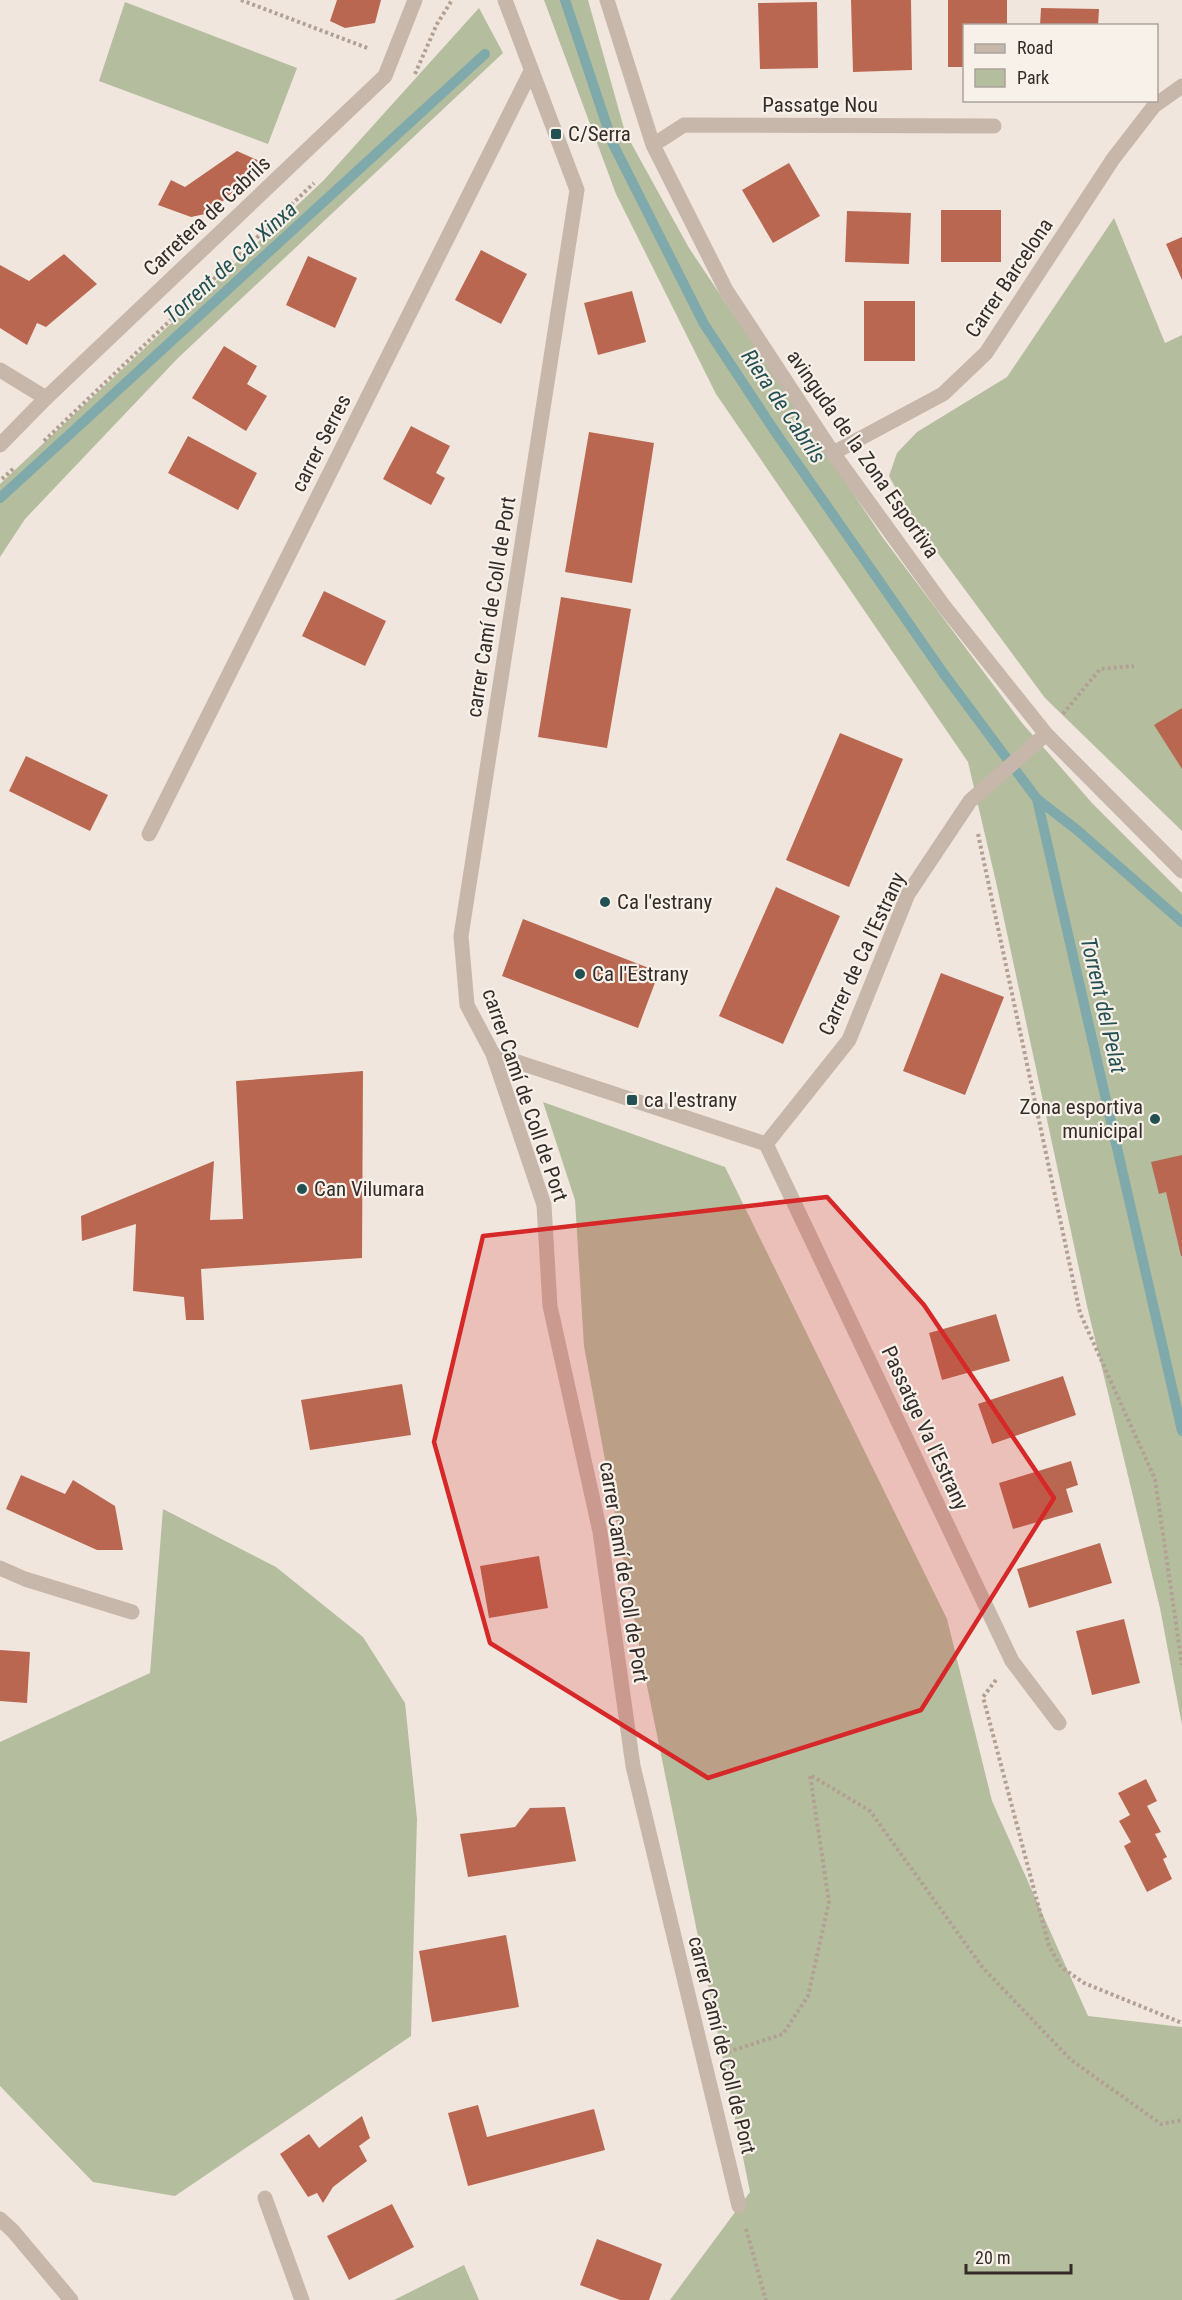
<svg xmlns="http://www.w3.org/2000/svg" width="1182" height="2300" font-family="'Roboto Condensed',sans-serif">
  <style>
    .green { fill: #b4bd9e }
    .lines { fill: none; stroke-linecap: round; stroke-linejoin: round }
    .stream { stroke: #7fa9aa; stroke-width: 10 }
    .building { fill: #ba6751 }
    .path { stroke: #b2a094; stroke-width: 4; stroke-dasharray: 3 3; stroke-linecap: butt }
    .minor { stroke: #c7b6aa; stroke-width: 15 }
    .tertiary { stroke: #c7b6aa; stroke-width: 15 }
    .marked { fill: #d62828; fill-opacity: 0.2; stroke: #d62828; stroke-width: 4.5; stroke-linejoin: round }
    .poi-dot { fill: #235052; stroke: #f8f1e9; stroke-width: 2 }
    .labels { text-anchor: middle; stroke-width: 4.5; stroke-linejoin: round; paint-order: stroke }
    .street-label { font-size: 21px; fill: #352c29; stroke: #f8f1e9 }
    .poi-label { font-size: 21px; fill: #352c29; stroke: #f8f1e9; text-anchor: start }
    .water-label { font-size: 22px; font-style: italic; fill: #235052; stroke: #f8f1e9 }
  </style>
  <rect width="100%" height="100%" fill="#f0e6dd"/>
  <path class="green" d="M544 0H588L625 132 689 248 883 538 1022 723 1092 803 1182 893V1725L1160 1608 1087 1306 996 882 968 762 716 394 616 194Z
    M125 2 297 68 268 144 99 81Z
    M479 8 503 53 178 358 25 519 0 557V484L323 181Z
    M1114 218 1165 343 1182 335V831L1045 698 912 518 889 476 897 453 917 432 1007 377Z
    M543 1102 725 1167 947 1619 992 1801 1088 2016 1182 2027V2300H670L750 2192 644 1671 584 1346 575 1200Z
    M163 1509 276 1567 363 1637 405 1703 417 1819 411 2036 175 2196 93 2182 0 2086V1742L150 1673Z
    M464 2265 479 2300H394Z"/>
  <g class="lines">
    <path class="stream" d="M565 0 613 144 704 324 776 433 944 674 1037 799 1077 830 1182 922
      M0 498 485 54
      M1037 799 1182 1431"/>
  </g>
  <path class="building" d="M337 0H381L375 23 345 28 330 21Z
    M851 0H911L912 70 853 72Z
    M948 0H1007V26H964V67H948Z
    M817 2 818 68 760 69 758 3Z
    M1041 8 1099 9 1098 26H1040Z
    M237 151 264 163 210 213 191 217 158 205 171 180 185 187Z
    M789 163 820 216 773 243 742 190Z
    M941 210H1001V262H941Z
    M847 211 911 213 909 264 845 262Z
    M1182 237V280L1166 244Z
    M481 250 527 274 501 324 455 300Z
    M64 254 97 284 46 327 37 323 27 345 0 328V265L29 281Z
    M308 256 357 278 335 328 286 305Z
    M632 291 646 342 598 355 584 303Z
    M864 301H915V361H864Z
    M224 346 257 366 247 384 267 396 246 431 192 398Z
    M411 426 450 446 436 473 445 478 431 505 383 479Z
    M589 432 654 443 632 583 565 572Z
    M188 436 257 473 238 510 168 473Z
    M324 591 386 621 365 666 302 636Z
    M561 597 631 609 607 748 538 737Z
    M1182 708V769L1154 725Z
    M840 733 903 759 849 887 786 860Z
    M26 756 108 795 90 831 9 791Z
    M776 887 840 916 783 1044 719 1016Z
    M523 919 659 972 638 1028 502 976Z
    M941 973 1004 997 965 1095 903 1071Z
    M363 1071 362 1258 201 1269 204 1320H186L184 1297 133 1291 136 1224 82 1241 81 1216 214 1161 210 1220 243 1219 236 1081Z
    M1182 1155V1256H1181L1166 1192 1159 1194 1151 1162Z
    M996 1314 1010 1361 942 1380 929 1333Z
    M1063 1376 1076 1415 992 1444 978 1404Z
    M402 1384 411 1435 310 1450 301 1400Z
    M1071 1461 1078 1485 1066 1489 1073 1512 1013 1529 999 1483Z
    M21 1475 65 1494 73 1480 115 1506 123 1550H97L6 1509Z
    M1100 1543 1112 1583 1029 1608 1017 1569Z
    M539 1556 548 1608 489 1618 480 1566Z
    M1124 1619 1140 1683 1092 1695 1076 1631Z
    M0 1650 30 1652 27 1703 0 1701Z
    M1146 1779 1157 1801 1147 1806 1161 1832 1155 1834 1167 1857 1163 1859 1172 1879 1147 1892 1124 1846 1131 1842 1119 1821 1130 1815 1118 1793Z
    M565 1807 576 1861 468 1877 460 1834 515 1827 530 1808Z
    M506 1935 519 2007 432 2022 419 1951Z
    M478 2105 487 2137 594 2109 605 2150 468 2186 448 2113Z
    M362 2116 370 2138 359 2146 367 2161 333 2187 323 2203 317 2193 308 2197 280 2154 309 2134 319 2148Z
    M392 2204 414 2247 349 2280 327 2236Z
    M597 2239 662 2264 649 2300H620L580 2285Z"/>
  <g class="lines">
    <path class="path" d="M241 0 370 49
      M415 74 437 24 452 0
      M44 441 314 183
      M2 479 14 468
      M1063 714 1100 669 1134 666
      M978 834 1080 1313 1155 1479 1182 1665
      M996 1680 983 1697 1049 1946 1061 1967 1084 1983 1182 2023
      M728 2052 783 2034 808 1996 829 1902 810 1775 870 1811 983 1968 1071 2060 1161 2124 1182 2120
      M746 2229 766 2300"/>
    <path class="minor" d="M505 0 577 190 461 936 467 1005 493 1054 544 1205 550 1306 600 1532 633 1766 739 2206
      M607 0 653 145 726 290 833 453 943 605 1046 734 1182 871
      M653 145 684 125 994 126
      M0 370 46 398
      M833 453 943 394 986 353 1113 159 1154 106 1182 86
      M149 834 531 71
      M493 1054 766 1144 849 1040 908 894 970 801 1046 734
      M766 1144 1012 1661 1059 1723
      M0 1568 25 1579 132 1612
      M265 2198 302 2300
      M0 2219 13 2231 71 2300"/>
    <path class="tertiary" d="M0 445 46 398 385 76 415 0"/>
  </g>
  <path class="marked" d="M827 1197 924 1305 1054 1498 921 1710 708 1778 490 1643 434 1442 483 1236Z"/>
  <g class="poi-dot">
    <rect x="550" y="128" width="12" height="12" rx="3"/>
    <circle cx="605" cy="902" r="6"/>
    <circle cx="580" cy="974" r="6"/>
    <rect x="626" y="1094" width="12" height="12" rx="3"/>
    <circle cx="1155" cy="1119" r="6"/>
    <circle cx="302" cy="1189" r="6"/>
  </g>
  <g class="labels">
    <g class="street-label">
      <text x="820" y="112">Passatge Nou</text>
      <text transform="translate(207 216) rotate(-43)" y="7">Carretera de Cabrils</text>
      <text transform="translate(1009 278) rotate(-56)" y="7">Carrer Barcelona</text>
      <text transform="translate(321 443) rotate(-63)" y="7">carrer Serres</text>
      <text transform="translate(863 454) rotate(55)" y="7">avinguda de la Zona Esportiva</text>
      <text transform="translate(491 607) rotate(-81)" y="7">carrer Camí de Coll de Port</text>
      <text transform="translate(862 954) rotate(-65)" y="7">Carrer de Ca l'Estrany</text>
      <text transform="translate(525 1095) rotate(71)" y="7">carrer Camí de Coll de Port</text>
      <text transform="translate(925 1428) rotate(65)" y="7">Passatge Va l'Estrany</text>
      <text transform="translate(624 1572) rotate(81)" y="7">carrer Camí de Coll de Port</text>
      <text transform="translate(722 2045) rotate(76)" y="7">carrer Camí de Coll de Port</text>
    </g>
    <g class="poi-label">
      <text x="568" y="141">C/Serra</text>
      <text x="617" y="909">Ca l'estrany</text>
      <text x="592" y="981">Ca l'Estrany</text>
      <text x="644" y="1107">ca l'estrany</text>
      <text x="1143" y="1114" text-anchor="end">Zona esportiva<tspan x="1143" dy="24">municipal</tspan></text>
      <text x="314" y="1196">Can Vilumara</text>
    </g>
    <g class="water-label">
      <text transform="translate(230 262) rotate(-42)" y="8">Torrent de Cal Xinxa</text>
      <text transform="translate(784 406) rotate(56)" y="8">Riera de Cabrils</text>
      <text transform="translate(1104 1005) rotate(77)" y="8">Torrent del Pelat</text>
    </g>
  </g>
  <rect x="963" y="24" width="195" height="78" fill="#f8f1e9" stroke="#aaa29c" stroke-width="1.5"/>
  <rect x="975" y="44" width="30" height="9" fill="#c7b6aa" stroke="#aaa29c" stroke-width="1.5"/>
  <text x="1017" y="54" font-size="18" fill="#352c29">Road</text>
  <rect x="975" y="69" width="30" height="18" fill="#b4bd9e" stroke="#aaa29c" stroke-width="1.5"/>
  <text x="1017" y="84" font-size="18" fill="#352c29">Park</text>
  <path d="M966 2264v9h105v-9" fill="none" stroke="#352c29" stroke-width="3"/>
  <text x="975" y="2264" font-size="18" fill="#352c29" stroke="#f8f1e9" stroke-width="4.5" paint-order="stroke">20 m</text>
</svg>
